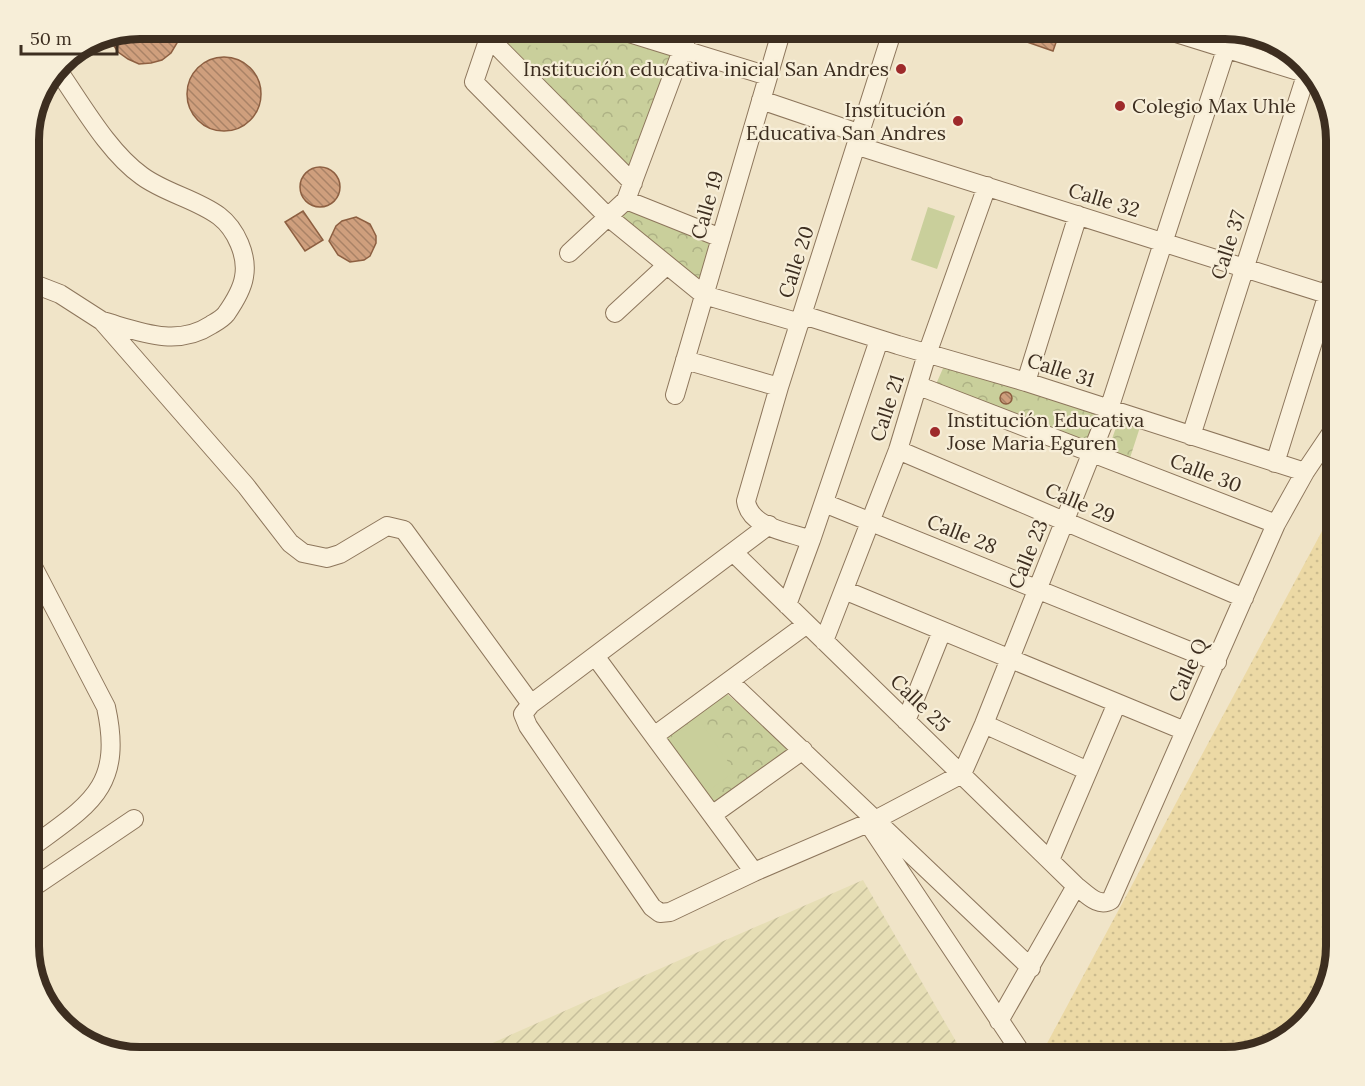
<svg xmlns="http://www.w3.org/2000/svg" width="1365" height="1086" font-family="Lora,serif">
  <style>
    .farmland { fill: url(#farmland-furrows) }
    .forest { fill: url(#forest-crowns) }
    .sand { fill: url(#sand-dots) }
    .pitch { fill: #c9cf9b }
    .building { fill: url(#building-back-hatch); stroke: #8d5f41; stroke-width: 1.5 }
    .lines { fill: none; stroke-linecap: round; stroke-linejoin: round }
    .minor-casing { stroke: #8d765c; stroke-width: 20 }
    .minor { stroke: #faf1dc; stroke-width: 18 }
    .poi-dot { fill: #9e2a2b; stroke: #f7eed8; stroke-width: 2 }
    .labels { text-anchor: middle; stroke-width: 4.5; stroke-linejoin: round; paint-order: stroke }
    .poi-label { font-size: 20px; fill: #3d2e20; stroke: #f7eed8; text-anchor: end }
    .street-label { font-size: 20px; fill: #3d2e20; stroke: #f7eed8 }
    .rim { fill: none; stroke: #3d2e20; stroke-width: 8 }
  </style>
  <defs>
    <pattern id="farmland-furrows" width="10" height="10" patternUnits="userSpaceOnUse" patternTransform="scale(1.5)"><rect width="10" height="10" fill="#e6deb5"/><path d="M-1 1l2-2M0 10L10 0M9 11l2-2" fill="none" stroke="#c6bf9b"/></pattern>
    <pattern id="forest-crowns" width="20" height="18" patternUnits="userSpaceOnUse" patternTransform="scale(1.5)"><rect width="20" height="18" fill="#c9cf9b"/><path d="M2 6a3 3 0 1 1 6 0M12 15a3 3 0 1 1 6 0" fill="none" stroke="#aeb285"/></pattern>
    <pattern id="sand-dots" width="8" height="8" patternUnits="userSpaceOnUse" patternTransform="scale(1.5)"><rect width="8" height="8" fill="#ecd9a5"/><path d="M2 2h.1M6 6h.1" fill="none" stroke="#cbbb8e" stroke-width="1.8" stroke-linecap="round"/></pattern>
    <pattern id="building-back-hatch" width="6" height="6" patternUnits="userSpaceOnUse" patternTransform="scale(1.5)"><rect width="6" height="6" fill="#cf9f7d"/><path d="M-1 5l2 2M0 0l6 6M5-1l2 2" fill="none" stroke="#a98266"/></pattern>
  </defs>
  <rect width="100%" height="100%" fill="#f0e4c8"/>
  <path class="farmland" d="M863 880 965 1057H461L641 977Z"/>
  <path class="forest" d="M507 29H593L674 54 636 177 502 45Z
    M629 206 706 237C713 249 705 265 702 279L698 282 622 219 621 215Z
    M944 366 1096 413 1097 417 1088 442 937 386V382Z
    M1119 419 1140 427 1129 461 1107 453Z
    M727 694 798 755 719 812 663 736Z"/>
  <path class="sand" d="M1336 505V947L1309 1019 1274 1046 1225 1057H1049L1044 1049Z"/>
  <path class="pitch" d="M514 29H568L559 56 510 38Z
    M612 126 634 148 622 160 600 138Z
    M928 207 955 216 937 269 911 260Z
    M698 718 735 772 706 792 669 739Z"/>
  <path class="building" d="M140 28H181L177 43 171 53 162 60 151 63 139 64 128 59 118 52 110 40Z
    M992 28H1061L1053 51 992 30Z
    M187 94a37 37 0 1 1 74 0a37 37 0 1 1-74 0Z
    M300 187a20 20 0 1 1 40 0a20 20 0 1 1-40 0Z
    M303 211 323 240 305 251 285 222Z
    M356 217 370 224 376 236V243L370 256 364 260 350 262 338 255 329 241 336 226 342 221Z
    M1000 398a6 6 0 1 1 12 0a6 6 0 1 1-12 0Z"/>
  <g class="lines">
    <g class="minor-casing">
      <path id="minor" d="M492 29 474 82 607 216 704 295 800 323
        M616 29 768 76
        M1163 29 1314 76
        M489 38 633 183
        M57 69C81 103 108 152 142 176 165 193 196 199 219 216 236 229 248 256 244 277 242 290 233 304 226 314 222 319 216 322 211 325 176 348 138 331 102 321
        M761 100 861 134
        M858 146 1336 297
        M626 200 721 238
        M569 253 626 200 690 29
        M29 282 60 294 102 321 246 486 290 543 303 553 327 558 340 554 387 526 404 530 531 704
        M615 313 667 265
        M803 315 898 345 1026 382 1305 472
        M685 360 779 387
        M1026 382 1078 215
        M919 386 1276 524
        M675 395 782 29
        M1191 436 1308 69
        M898 450 1244 598
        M1275 463 1336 268
        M824 503 1217 662
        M769 525 531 704 523 714 528 726 652 907 660 913 670 912 754 872 875 820 962 774 984 724 1109 409 1232 31
        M811 540C789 532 750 528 746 501L779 387 893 29
        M733 552 1076 886C1087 894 1098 908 1111 900L1276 524 1305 472 1336 426
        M844 590 1185 731
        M787 605 811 540 879 340
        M824 641 898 450 927 354 987 186
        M595 656 754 872
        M729 681 1031 968
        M906 721 942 631
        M984 724 1088 771
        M654 736 807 624
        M712 815 803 750
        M868 823 1024 1057
        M29 849C88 805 124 789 106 707L29 559
        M1050 860 1117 703
        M29 890 134 819
        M999 1021 1076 886"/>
    </g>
    <use href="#minor" class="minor"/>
  </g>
  <g class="poi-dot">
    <circle cx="901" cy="69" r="6"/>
    <circle cx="1120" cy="106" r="6"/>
    <circle cx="958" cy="121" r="6"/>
    <circle cx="935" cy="432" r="6"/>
  </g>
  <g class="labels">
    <g class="poi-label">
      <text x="889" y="76">Institución educativa inicial San Andres</text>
      <text x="1132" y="113" text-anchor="start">Colegio Max Uhle</text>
      <text x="946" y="117">Institución<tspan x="946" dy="23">Educativa San Andres</tspan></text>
      <text x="947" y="427" text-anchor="start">Institución Educativa<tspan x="947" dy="23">Jose Maria Eguren</tspan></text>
    </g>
    <g class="street-label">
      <text transform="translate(1104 200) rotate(17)" y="7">Calle 32</text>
      <text transform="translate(707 205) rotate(-74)" y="7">Calle 19</text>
      <text transform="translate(1228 245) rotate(-72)" y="7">Calle 37</text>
      <text transform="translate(796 262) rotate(-72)" y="7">Calle 20</text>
      <text transform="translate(1061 370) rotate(18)" y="7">Calle 31</text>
      <text transform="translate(887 408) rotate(-72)" y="7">Calle 21</text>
      <text transform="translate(1206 473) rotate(21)" y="7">Calle 30</text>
      <text transform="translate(1080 503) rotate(23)" y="7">Calle 29</text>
      <text transform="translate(962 534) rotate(22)" y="7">Calle 28</text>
      <text transform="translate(1028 554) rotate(-68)" y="7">Calle 23</text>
      <text transform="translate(1188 670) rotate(-66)" y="7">Calle Q</text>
      <text transform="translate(920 703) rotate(44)" y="7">Calle 25</text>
    </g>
  </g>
  <path d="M0 0H1365V1086H0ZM140 39H1225A101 101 0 0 1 1326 140V946A101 101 0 0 1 1225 1047H140A101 101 0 0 1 39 946V140A101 101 0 0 1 140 39Z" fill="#f7eed8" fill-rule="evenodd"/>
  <path class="rim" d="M140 39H1225A101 101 0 0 1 1326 140V946A101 101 0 0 1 1225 1047H140A101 101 0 0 1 39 946V140A101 101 0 0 1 140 39Z"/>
  <path d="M21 45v9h96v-9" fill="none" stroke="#3d2e20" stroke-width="3"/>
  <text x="30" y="45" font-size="18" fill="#3d2e20" stroke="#f7eed8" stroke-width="4.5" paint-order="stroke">50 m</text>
</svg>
